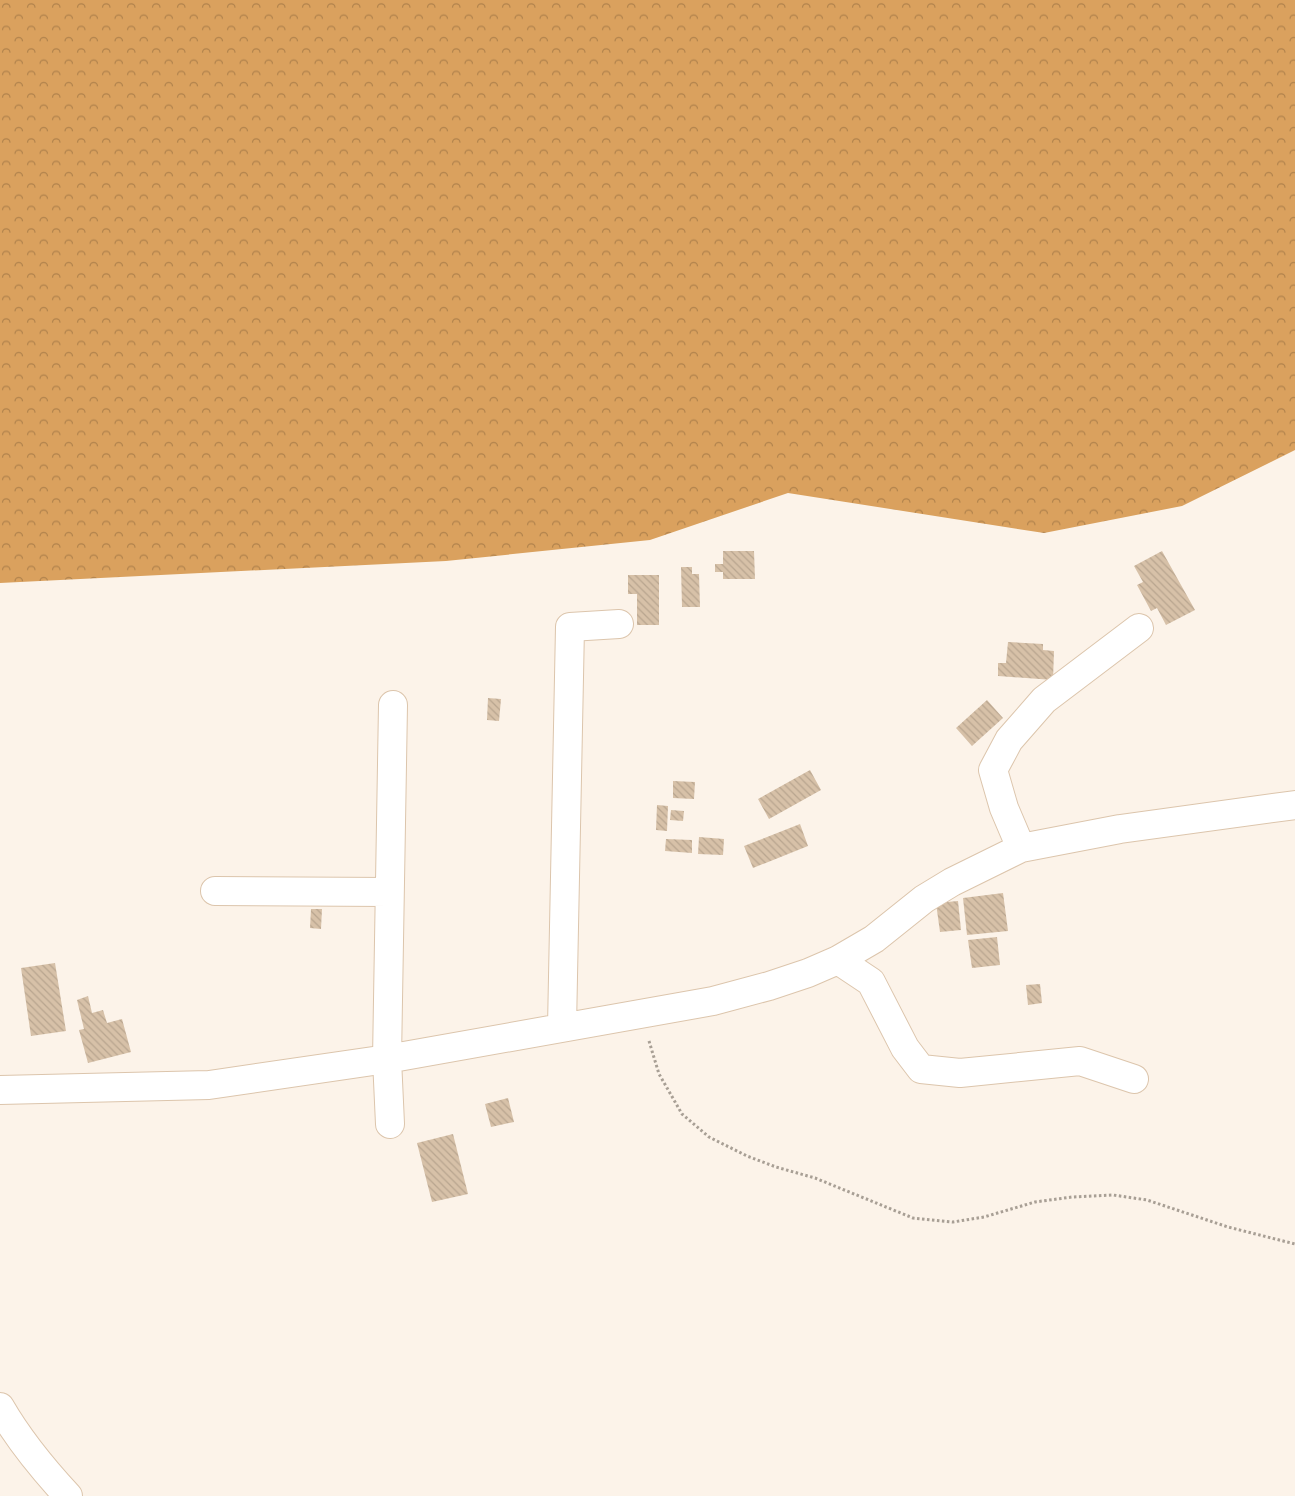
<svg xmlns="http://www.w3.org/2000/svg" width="1295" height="1496" font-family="'Alegreya Sans',sans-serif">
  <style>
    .forest { fill: url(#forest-crowns) }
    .building { fill: url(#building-back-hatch) }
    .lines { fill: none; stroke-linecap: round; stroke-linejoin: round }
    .minor-casing { stroke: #dcc5ac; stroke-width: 30 }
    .path { stroke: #a89f95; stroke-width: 3; stroke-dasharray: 2.5 2.5; stroke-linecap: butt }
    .minor { stroke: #fff; stroke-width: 28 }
  </style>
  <defs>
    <pattern id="forest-crowns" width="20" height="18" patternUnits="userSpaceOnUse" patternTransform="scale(1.25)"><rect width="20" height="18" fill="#daa15e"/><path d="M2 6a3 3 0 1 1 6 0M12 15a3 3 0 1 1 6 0" fill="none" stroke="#b0824c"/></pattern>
    <pattern id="building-back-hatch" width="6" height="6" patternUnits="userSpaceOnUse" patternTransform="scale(1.25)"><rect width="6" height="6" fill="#d7c1a8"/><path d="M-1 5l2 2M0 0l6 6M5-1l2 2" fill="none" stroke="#b8a58f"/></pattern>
  </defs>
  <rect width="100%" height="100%" fill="#fcf3e9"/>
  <path class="forest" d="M0 0H1295V450L1182 506 1044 533 788 493 650 540 446 561 0 583Z"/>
  <path class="building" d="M723 551H754L755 579H723V572H715V564H723Z
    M1162 551 1195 610 1166 625 1157 608 1151 611 1137 585 1143 582 1134 566Z
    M681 567H692V574H699L700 607H682Z
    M628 575H659V625H637V594H628Z
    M1008 642 1043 644V650L1054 651 1053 680 998 676V663H1006Z
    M488 698 501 699 499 721 487 720Z
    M987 700 1003 718 972 746 956 728Z
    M810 770 821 790 769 819 758 799Z
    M673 781 695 782 694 799 673 798Z
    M657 805 668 806 667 831 656 830Z
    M671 810 684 811 683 821 670 820Z
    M800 824 808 846 753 868 744 846Z
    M699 837 724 839 723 855 698 854Z
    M666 839 692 840V853L665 851Z
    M1003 893 1008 931 967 935 963 898Z
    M958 901 961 930 940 932 936 903Z
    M311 909H322L321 929 310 928Z
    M997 937 1000 965 972 968 968 940Z
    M55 963 66 1031 31 1036 21 968Z
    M1040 984 1042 1003 1028 1005 1026 985Z
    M88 996 92 1013 103 1010 107 1023 122 1019 131 1052 88 1063 79 1030 84 1029 77 1000Z
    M508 1098 514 1122 491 1127 485 1104Z
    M453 1134 468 1194 432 1202 417 1143Z"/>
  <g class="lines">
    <g class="minor-casing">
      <path id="minor" d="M1021 848 1004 808 993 770 1009 740 1044 700 1139 628
        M215 891 389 892
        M838 960 871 982 905 1048 921 1069 960 1073 1080 1061 1134 1079
        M562 1027 570 627 619 624
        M0 1090 209 1085 387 1059 713 1001 769 986 808 973 838 960 874 939 924 899 952 882 1021 848 1120 829 1295 805
        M390 1124 387 1059 393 705
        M0 1407C19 1440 42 1468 68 1496"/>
    </g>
    <path class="path" d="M649 1041 659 1074 682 1114 709 1137 747 1156 776 1167 815 1178 913 1218 953 1222 984 1217 1035 1202 1072 1197 1113 1195 1147 1200 1228 1227 1295 1244"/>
    <use href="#minor" class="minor"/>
  </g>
</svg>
